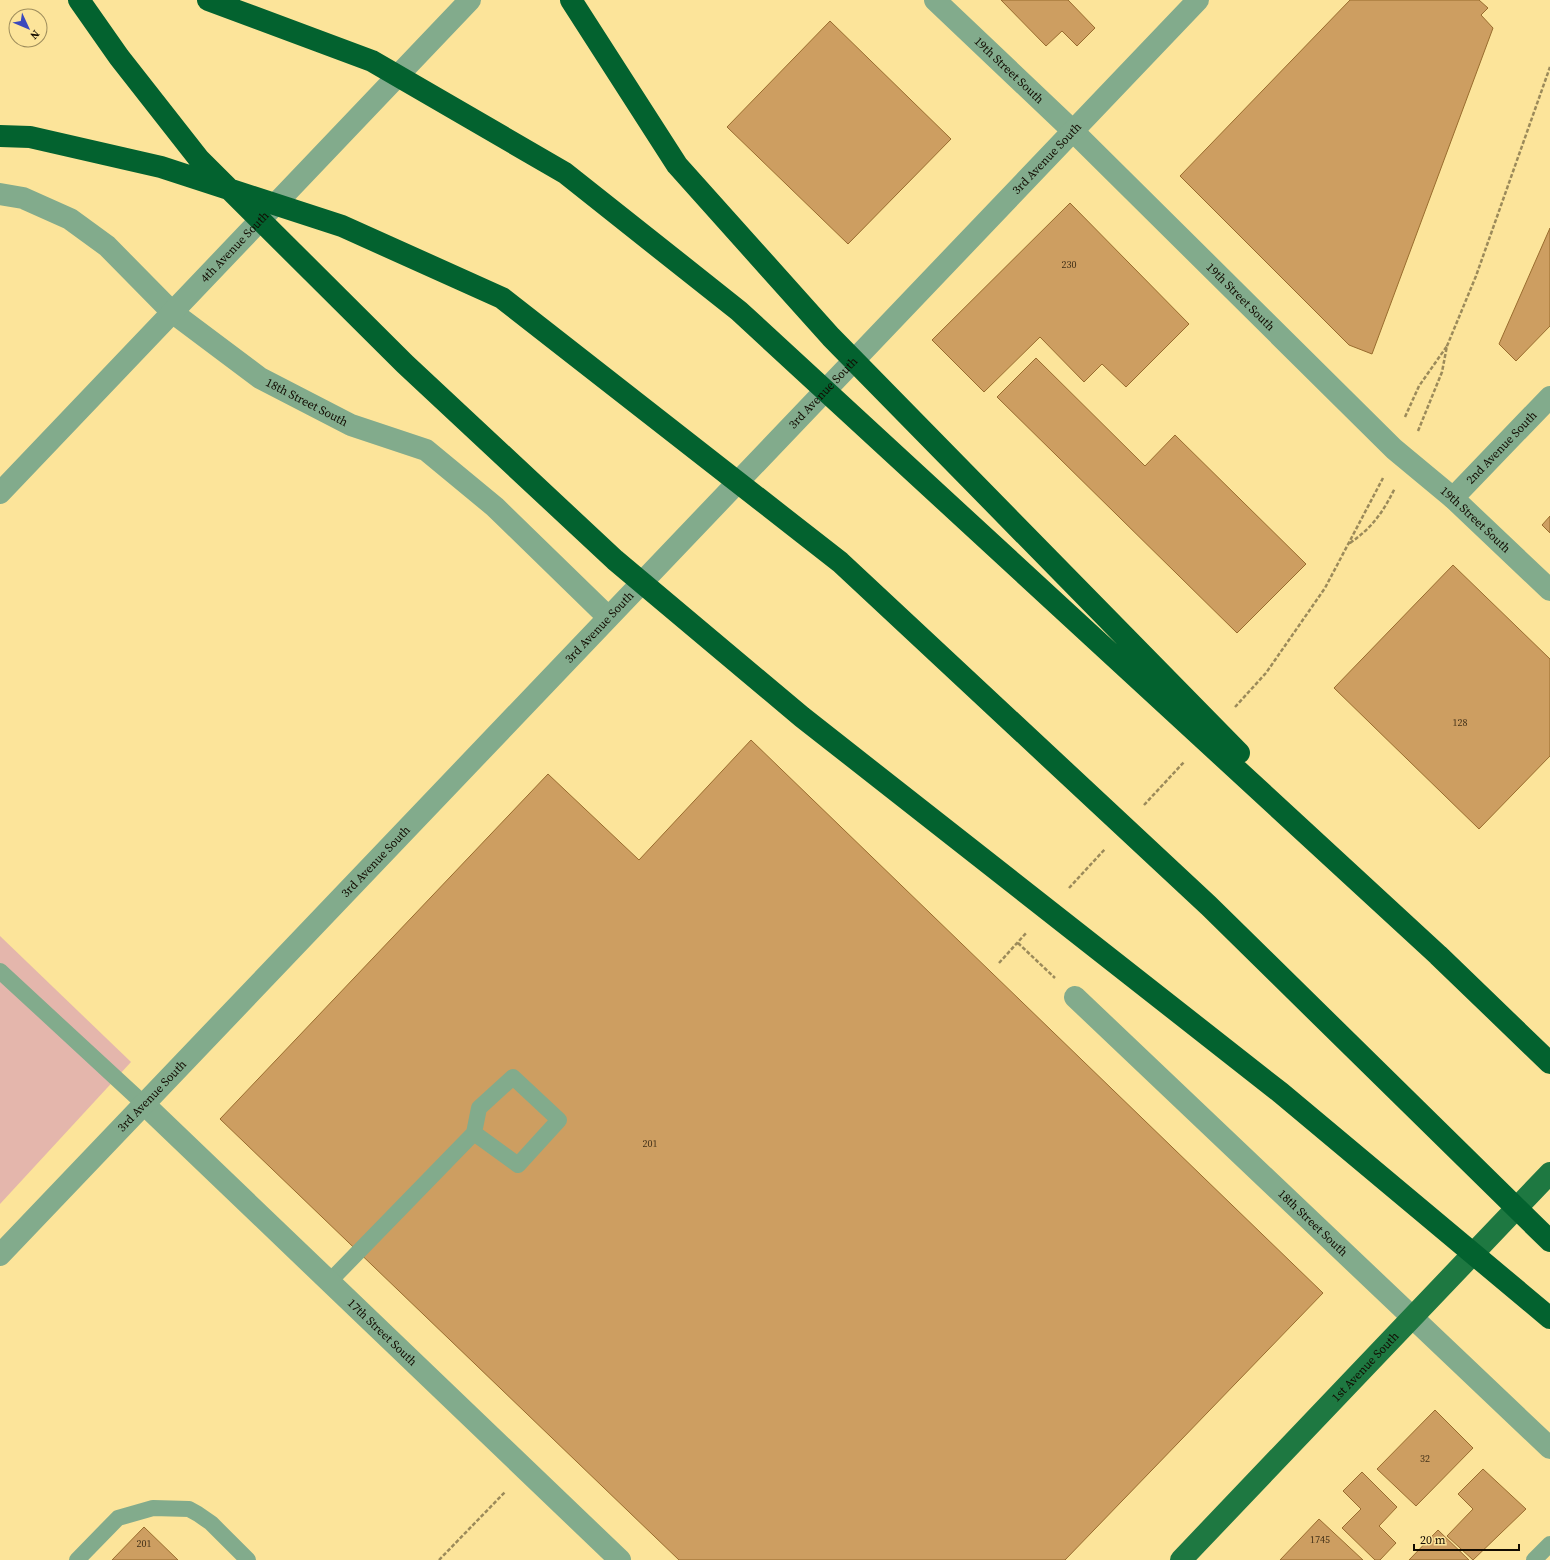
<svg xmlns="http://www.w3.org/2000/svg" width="1550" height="1560" font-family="'Source Serif 4',serif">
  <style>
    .green { fill: #e4b6ac }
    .building { fill: #cd9e61; stroke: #996c2e }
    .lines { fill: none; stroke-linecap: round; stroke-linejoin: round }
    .path { stroke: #9b8a5a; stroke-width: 2.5; stroke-dasharray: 4 2; stroke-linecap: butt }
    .service { stroke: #82ab8c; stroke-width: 16 }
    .minor { stroke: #82ab8c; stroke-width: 22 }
    .primary { stroke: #1e7841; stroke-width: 22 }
    .motorway { stroke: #03622f; stroke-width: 22 }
    .labels { text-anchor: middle; stroke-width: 3; stroke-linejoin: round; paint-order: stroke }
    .number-label { font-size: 10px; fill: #413018 }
    .street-label { font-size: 12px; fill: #120b00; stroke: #fce49a }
  </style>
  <rect width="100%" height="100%" fill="#fce49a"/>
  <path class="green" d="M0 936 131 1062 0 1204Z"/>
  <path class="building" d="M1001 0H1068L1095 28 1077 46 1062 31 1046 46Z
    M1350 0H1479L1488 8 1481 15 1493 28 1372 354 1349 345 1180 176Z
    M830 21 951 139 848 244 727 127Z
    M1070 203 1189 324 1126 387 1102 364 1084 382 1040 337 984 392 932 340Z
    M1550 228V326L1516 361 1499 344Z
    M1036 358 1145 466 1175 435 1306 564 1237 633 997 397Z
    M1550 516V533L1542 525Z
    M1453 565 1550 659V756L1479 829 1334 688Z
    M751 740 1323 1293 1065 1560H679L220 1119 548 774 639 860Z
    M1435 1410 1473 1448 1416 1506 1377 1469Z
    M1483 1469 1526 1509 1473 1560 1447 1536 1473 1509 1458 1494Z
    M1362 1472 1397 1507 1379 1526 1396 1543 1380 1560H1375L1342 1528 1361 1509 1343 1491Z
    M1319 1519 1363 1560H1280Z
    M144 1527 178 1560H112Z
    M1438 1530 1469 1560H1409Z"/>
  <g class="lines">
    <path class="path" d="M1405 417 1419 386 1447 346
      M1418 431 1442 372 1447 346 1476 276 1550 67
      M1350 543C1373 527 1383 512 1395 488
      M1235 707 1266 673 1325 588 1383 478
      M1144 805 1184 762
      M1069 888 1105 849
      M1018 943 1055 978
      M999 963 1027 932
      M439 1560 505 1492"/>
    <path class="service" d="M0 971 144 1104
      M329 1282 474 1133 479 1108 513 1077 559 1120 518 1165 474 1133
      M77 1560 118 1518 153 1508 189 1509 198 1514 211 1523 248 1560
      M1534 1560 1550 1544"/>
    <g class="minor">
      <path id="s1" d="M935 0 1073 131 1394 449 1453 498 1550 590"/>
      <path id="s2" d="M0 194 23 198 70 219 107 246 172 312 260 378 351 425 426 450 495 507 608 617"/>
      <path id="s3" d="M0 493 470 0"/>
      <path id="s4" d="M1453 498 1550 397"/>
      <path id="s5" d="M1075 997 1550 1448"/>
      <path id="s6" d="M144 1104 620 1560"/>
      <path id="s7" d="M0 1255 1198 0"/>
    </g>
    <path class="primary" id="s8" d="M1181 1560 1550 1173"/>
    <path class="motorway" d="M79 0 119 57 199 159 405 364 615 560 802 717 1281 1093 1550 1318
      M208 0 372 61 565 173 739 311 1438 955 1550 1063
      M571 0 677 165 831 337 1239 753
      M0 136 30 137 161 167 342 226 502 298 840 562 1209 906 1550 1241"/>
  </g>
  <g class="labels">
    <g class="number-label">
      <text x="1069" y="268">230</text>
      <text x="1460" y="726">128</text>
      <text x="650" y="1147">201</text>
      <text x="1425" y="1462">32</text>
      <text x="1320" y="1543">1745</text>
      <text x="144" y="1547">201</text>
    </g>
    <g class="street-label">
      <text dy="4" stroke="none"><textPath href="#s1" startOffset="102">19th Street South</textPath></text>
      <text dy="4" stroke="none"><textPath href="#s7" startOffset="1516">3rd Avenue South</textPath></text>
      <text dy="4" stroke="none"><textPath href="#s3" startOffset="340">4th Avenue South</textPath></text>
      <text dy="4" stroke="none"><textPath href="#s1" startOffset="426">19th Street South</textPath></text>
      <text dy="4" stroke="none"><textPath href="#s7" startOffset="1192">3rd Avenue South</textPath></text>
      <text dy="4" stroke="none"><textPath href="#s2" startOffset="376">18th Street South</textPath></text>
      <text dy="4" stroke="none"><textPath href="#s4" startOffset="70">2nd Avenue South</textPath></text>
      <text dy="4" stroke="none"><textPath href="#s1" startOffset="750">19th Street South</textPath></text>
      <text dy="4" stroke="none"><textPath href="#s7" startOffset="868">3rd Avenue South</textPath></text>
      <text dy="4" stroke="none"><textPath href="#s7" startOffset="544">3rd Avenue South</textPath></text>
      <text dy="4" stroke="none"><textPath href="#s7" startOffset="220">3rd Avenue South</textPath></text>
      <text dy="4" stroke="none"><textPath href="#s5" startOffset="328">18th Street South</textPath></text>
      <text dy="4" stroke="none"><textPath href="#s6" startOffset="330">17th Street South</textPath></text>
      <text dy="4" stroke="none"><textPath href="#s8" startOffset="267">1st Avenue South</textPath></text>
    </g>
  </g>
  <g transform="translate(28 28) rotate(134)"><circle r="19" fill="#fce49a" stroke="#9e8d5c"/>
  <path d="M0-3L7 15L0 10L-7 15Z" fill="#3b49bc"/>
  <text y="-6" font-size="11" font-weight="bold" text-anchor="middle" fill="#120b00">N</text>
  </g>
  <path d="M1414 1544v6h105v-6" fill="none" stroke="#120b00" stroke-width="2"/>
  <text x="1420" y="1544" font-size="12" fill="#120b00" stroke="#fce49a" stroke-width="3" paint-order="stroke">20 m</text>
</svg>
